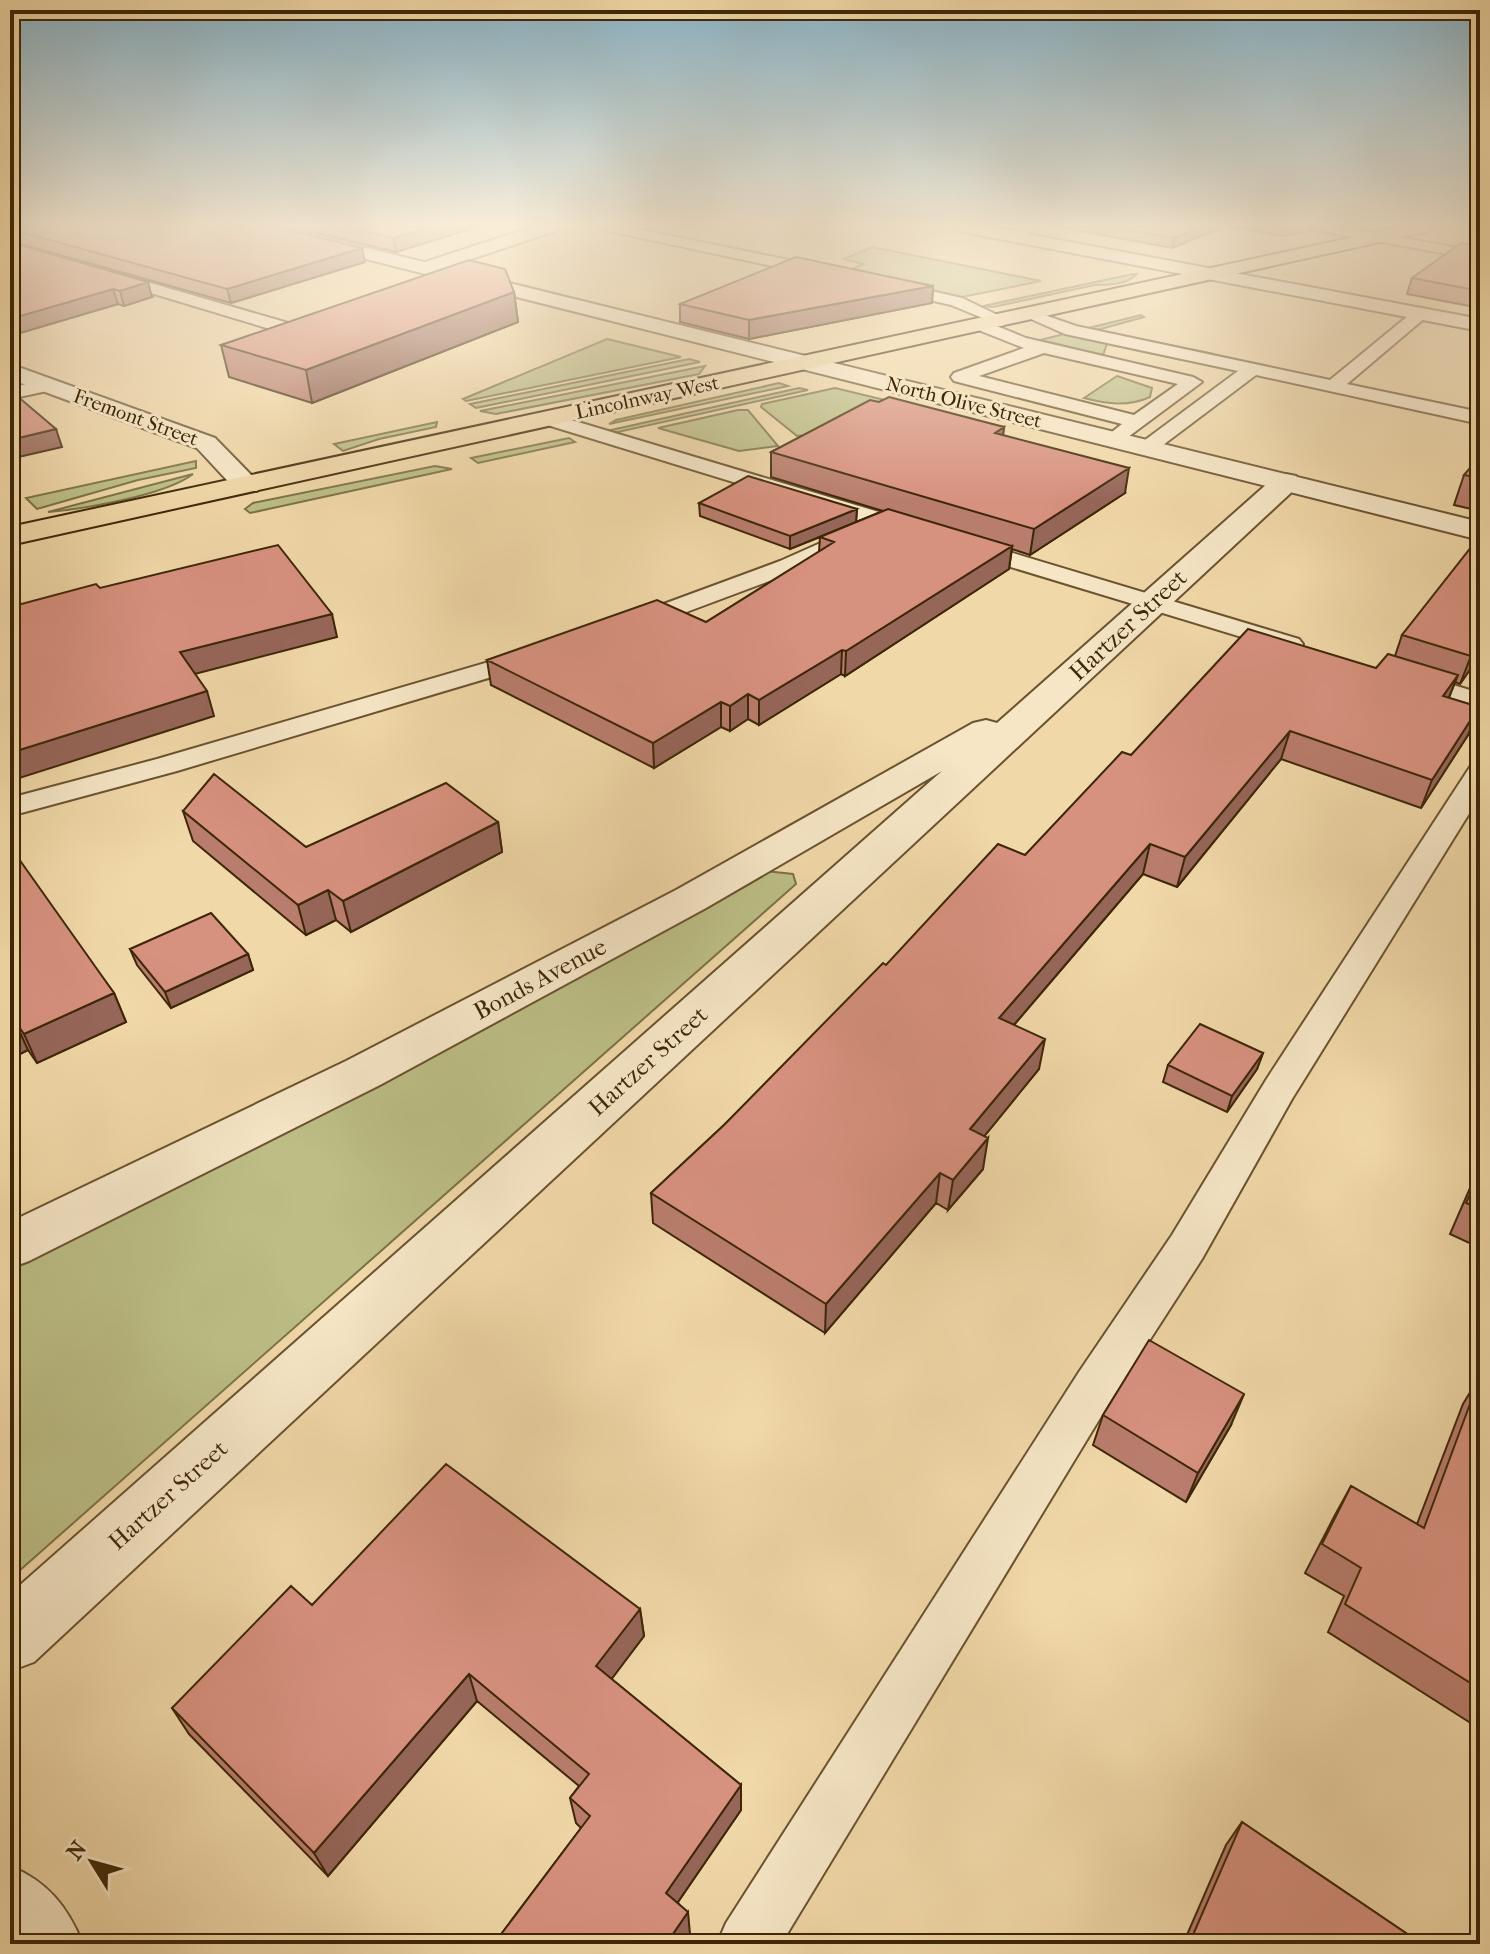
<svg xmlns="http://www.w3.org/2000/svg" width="1490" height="1954" font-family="'IM FELL French Canon',serif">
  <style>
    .green { fill: #bcbe86; stroke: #7c7247; stroke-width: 2 }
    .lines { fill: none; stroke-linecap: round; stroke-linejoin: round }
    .service-casing { stroke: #6a5330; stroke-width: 4 }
    .minor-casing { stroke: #6a5330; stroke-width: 4 }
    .tertiary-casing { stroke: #6a5330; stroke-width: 4 }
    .primary-casing { stroke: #3d2708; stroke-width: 4 }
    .service { fill: #f6e6c6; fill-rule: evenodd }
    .minor { fill: #f6e6c6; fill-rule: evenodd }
    .tertiary { fill: #f6e6c6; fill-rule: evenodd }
    .primary { fill: #f1d8a8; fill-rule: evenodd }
    .wall { fill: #b97d6d; stroke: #3d2708; stroke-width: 2 }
    .shaded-wall { fill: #966659; stroke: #3d2708; stroke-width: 2 }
    .building { fill: #d7917f; stroke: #3d2708; stroke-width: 2 }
    .labels { text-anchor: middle; stroke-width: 6; stroke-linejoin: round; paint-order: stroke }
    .far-street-label { font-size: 20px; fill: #3d2708; stroke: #f6e6c6 }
    .street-label { font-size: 24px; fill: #3d2708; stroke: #f6e6c6 }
  </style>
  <rect width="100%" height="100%" fill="#f1d8a8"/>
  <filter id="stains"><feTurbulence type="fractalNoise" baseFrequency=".0025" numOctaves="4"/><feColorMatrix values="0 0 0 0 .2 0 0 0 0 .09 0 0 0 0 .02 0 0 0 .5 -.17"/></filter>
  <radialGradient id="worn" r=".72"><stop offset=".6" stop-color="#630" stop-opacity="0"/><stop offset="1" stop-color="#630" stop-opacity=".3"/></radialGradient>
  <path class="green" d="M872 247 1041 281 957 298 850 270 863 264 844 259Z
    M1133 274H1137C1126 285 1110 285 1095 285L993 307 983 306Z
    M1141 315 1144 317 1097 330 1214 354 1182 360 1107 344 1103 355 1040 340Z
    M607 339 681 357 466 401 463 399Z
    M689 359 700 362 476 408 470 404Z
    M705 366 699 374 496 414 480 411Z
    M1117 376 1152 388 1150 397C1128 407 1107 404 1084 398Z
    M779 383 788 386 609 424 616 420Z
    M799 388 808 390 609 434 607 431Z
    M835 388 885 400 820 434 797 436 761 407 762 404Z
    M738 410H748L778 446 739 451 658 428Z
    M437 422 436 427 379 439 343 451 334 444Z
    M569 438 575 442 478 463 471 458Z
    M196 461V468L138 480 37 509 26 498Z
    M435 466 452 469 250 513 245 509 253 503Z
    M193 474C166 495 84 509 48 512Z
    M765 871 793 874 796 884 10 1579V1267Z"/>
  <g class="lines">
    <g class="service-casing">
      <path id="service" d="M602 227H628L828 268 836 273 828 278 609 231Z
        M1021 227H1039L1017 239H1007V233Z
        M1315 227H1343L1480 252V260L1322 231Z
        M106 270 312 330 314 334 312 338H300L101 278 98 275Z
        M888 281 962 298 1010 321 1002 326 951 305 882 289V283Z
        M1420 309 1428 314 1426 317 1347 384 1480 412V424L1256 375 1155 451H1141L1138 447 1141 443 1238 371 1065 334 1022 315 1030 310 1076 326 1330 380 1414 311Z
        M982 320 1026 338 1193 377 1202 382 1120 443H1106L1103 439 1122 424 954 381 951 377 954 373 1024 348 976 329 974 325ZM1044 353 1178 384 1134 415 979 376Z
        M50 380 59 385 56 389 10 399V387Z
        M548 413 919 524 922 529 911 536 903 534 541 423 538 419Z
        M861 525 872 532 869 537 796 571 641 629H623L620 624 623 619 780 561Z
        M966 539 1299 639 1303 644 1299 649H1281L958 551 955 546 958 541Z
        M533 649 542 652 546 657 542 662 177 771 10 816V798L157 759Z
        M1406 671 1480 693V709L1397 685 1393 679 1397 673Z
        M1480 764V796L1292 1099 1202 1259 1111 1400 781 1944H717L726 1923 1079 1372 1172 1235 1266 1080 1466 773 1470 767Z"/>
    </g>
    <g class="minor-casing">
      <path id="minor" d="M532 227H558L555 231 433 272 426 274 416 268 419 264Z
        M954 227H990L1480 319V331L963 232Z
        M10 364 215 438 261 485 257 491H237L197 448 10 379Z
        M1286 474 1296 476 1300 482 1296 488 34 1662 10 1671V1594L942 771 706 908 380 1085 29 1261 10 1268V1222L346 1061 676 890 973 723 986 720 997 723 1276 476Z
        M10 1866C48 1882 67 1906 83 1944H10Z"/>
    </g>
    <g class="tertiary-casing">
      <path id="tertiary" d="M252 227H282L1480 522V540L255 231Z"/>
    </g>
    <g class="primary-casing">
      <path id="primary" d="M1401 227H1434L1425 232 10 545V527Z"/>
    </g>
    <use href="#service" class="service"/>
    <use href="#minor" class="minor"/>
    <use href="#tertiary" class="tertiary"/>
    <use href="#primary" class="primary"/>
  </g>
  <path class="wall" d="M10 227 365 262 231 303 10 241Z
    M293 227H477L396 252Z
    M1059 227H1222L1172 248Z
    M1229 227H1314V230L1282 236Z
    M1480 230V308L1407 294 1412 278 1473 245 1477 232Z
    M10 242 152 297 124 306 118 304 10 336Z
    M933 286 932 303 749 339 680 322V304Z
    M514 292 518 322 312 403 229 377 221 345Z
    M879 402 1004 427 1003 435 1125 493 1030 555 1012 549 1009 569 845 676 841 674 759 725 748 719 730 731 721 727 654 768 491 685 487 660 706 622 819 552 820 537 790 549 700 516 699 503 857 509 856 522 883 511 771 477V452Z
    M1480 457V511L1454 505 1464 475Z
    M1480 542V655L1460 684 1455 682 1449 698 1479 707 1468 735 1421 808 1281 759 1177 887 1143 874 1014 1025 1039 1069 984 1136 983 1169 948 1210 936 1203 825 1333 653 1223 651 1193 724 1125 886 965 1025 855 1131 755 1376 668 1395 656 1402 635Z
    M183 811 306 847 498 822 502 852 351 932 336 920 306 935 193 841Z
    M10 854 114 993 126 1022 37 1063 28 1050 10 1059Z
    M130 949 248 954 253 970 171 1008 137 965Z
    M1263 1053 1257 1069 1227 1112 1163 1082 1168 1065Z
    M1480 1165V1248L1450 1234Z
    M1480 1376V1729L1328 1632 1344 1596 1305 1573 1335 1515 1351 1486 1417 1524 1463 1404Z
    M1103 1415 1231 1425 1186 1502 1093 1445Z
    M312 1605 640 1609 644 1636 611 1679 741 1785V1810L678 1902 690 1934 683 1944H502L499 1937 581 1828 576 1823 570 1798 579 1786 477 1701 328 1876 189 1734 172 1708Z
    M1242 1822 1422 1944H1183L1226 1845Z"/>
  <path class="shaded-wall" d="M431 227H477L396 252 394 238Z
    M1201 227H1222L1172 248 1174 238Z
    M1284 227H1314V230L1282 236Z
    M362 248 365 262 231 303 227 289Z
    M148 282 152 297 124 306 120 291Z
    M933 286 932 303 749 339V320Z
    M113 289 118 304 10 336V319Z
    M514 292 518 322 312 403 306 370Z
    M1004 427 1001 452 995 433Z
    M56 429 62 447 10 459V440Z
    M1129 468 1125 493 1030 555 1034 529Z
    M857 509 856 522 790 549V536Z
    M1012 546 1009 569 845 676 846 651Z
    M332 614 337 637 187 676 180 652Z
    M1480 642V655L1460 684 1471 656Z
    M842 650 841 674 759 725V700Z
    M1458 675 1447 702 1443 696Z
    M207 691 214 716 10 781V753Z
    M748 694V719L730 731V706Z
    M721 702V727L654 768 653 743Z
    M1479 707 1468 735 1421 808 1432 780Z
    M1290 731 1281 759 1177 887 1185 857Z
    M498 822 502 852 351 932 343 901Z
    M1150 844 1143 874 994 1048 999 1018Z
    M328 890 336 920 306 935 298 905Z
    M248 954 253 970 171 1008 165 992Z
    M114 993 126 1022 37 1063 24 1034Z
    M15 1021 28 1050 10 1059V1024Z
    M1045 1039 1039 1069 965 1160 970 1129Z
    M1263 1053 1257 1069 1227 1112 1232 1096Z
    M988 1138 983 1169 948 1210 953 1180Z
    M940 1173 936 1203 825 1333 826 1304Z
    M1244 1394 1231 1425 1186 1502 1198 1473Z
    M640 1609 644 1636 601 1693 596 1666Z
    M469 1674 477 1701 328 1876 314 1853Z
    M741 1785V1810L669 1915 666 1893Z
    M688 1912 690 1934 683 1944H666Z"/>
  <path class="building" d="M10 227H277L362 248 227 289 10 229Z
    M347 227H431L394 238Z
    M1112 227H1201L1174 238Z
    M10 242 148 282 120 291 113 289 10 319Z
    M1461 243 1480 246V291L1412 278Z
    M796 257 933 286 749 320 680 304Z
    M469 260 505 269 514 292 306 370 221 345Z
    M10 390 56 429 10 440Z
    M889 397 1004 427 995 433 1129 468 1034 529 771 452 870 400 879 402Z
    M1480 457V478L1464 475Z
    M748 476 857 509 790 536 699 503Z
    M888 509 1012 546 846 651 842 650 759 700 748 694 730 706 721 702 653 743 487 660 657 600 706 622 834 542 820 537Z
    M1476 541 1480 542V642L1471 656 1402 635Z
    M278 545 332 614 180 652 207 691 10 753V607L96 584 100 588Z
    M1248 629 1376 668 1388 654 1458 675 1443 696 1479 707 1432 780 1290 731 1185 857 1150 844 999 1018 1045 1039 970 1129 988 1138 953 1180 940 1173 826 1304 651 1193 724 1125 883 963 886 965 998 844 1025 855 1122 752 1131 755Z
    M214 774 306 847 446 783 498 822 343 901 328 890 298 905 183 811Z
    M14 852 114 993 24 1034 15 1021 10 1024V854Z
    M211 913 248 954 165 992 130 949Z
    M1200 1024 1263 1053 1232 1096 1168 1065Z
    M1480 1172V1209L1466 1203Z
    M1149 1340 1244 1394 1198 1473 1103 1415Z
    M1480 1377V1689L1345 1604 1361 1568 1322 1544 1351 1486 1424 1528Z
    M446 1464 640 1609 596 1666 741 1785 666 1893 688 1912 666 1944H507L499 1937 590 1816 570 1798 589 1774 469 1674 314 1853 172 1708 291 1586 312 1605Z
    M1242 1822 1422 1944H1189Z"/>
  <linearGradient id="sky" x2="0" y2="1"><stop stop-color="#89b7cd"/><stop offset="0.45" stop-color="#f9edd8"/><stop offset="1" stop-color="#f9edd8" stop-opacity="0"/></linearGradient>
  <rect width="1490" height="500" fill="url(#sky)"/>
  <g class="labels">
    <g class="far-street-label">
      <text transform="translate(647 397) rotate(-12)" y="7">Lincolnway West</text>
      <text transform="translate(964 402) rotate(14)" y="7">North Olive Street</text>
      <text transform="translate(136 417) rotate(20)" y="7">Fremont Street</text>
    </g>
    <g class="street-label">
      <text transform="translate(1128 625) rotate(-43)" y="8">Hartzer Street</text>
      <text transform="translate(540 979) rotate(-28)" y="8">Bonds Avenue</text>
      <text transform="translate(648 1061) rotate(-42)" y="8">Hartzer Street</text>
      <text transform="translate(168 1495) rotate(-42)" y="8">Hartzer Street</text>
    </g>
  </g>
  <rect width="1490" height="1954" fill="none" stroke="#f1d8a8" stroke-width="40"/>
  <rect x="12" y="12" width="1466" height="1930" fill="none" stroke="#3d2708" stroke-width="4"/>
  <rect x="20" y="20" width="1450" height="1914" fill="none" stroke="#3d2708" stroke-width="2"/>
  <g transform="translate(92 1862) rotate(307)" stroke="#f6e6c6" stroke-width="6" paint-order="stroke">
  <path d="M0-6L14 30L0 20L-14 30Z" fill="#3d2708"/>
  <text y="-12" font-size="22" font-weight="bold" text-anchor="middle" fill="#3d2708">N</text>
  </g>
  <rect width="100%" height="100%" filter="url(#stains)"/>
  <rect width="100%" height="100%" fill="url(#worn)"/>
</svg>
